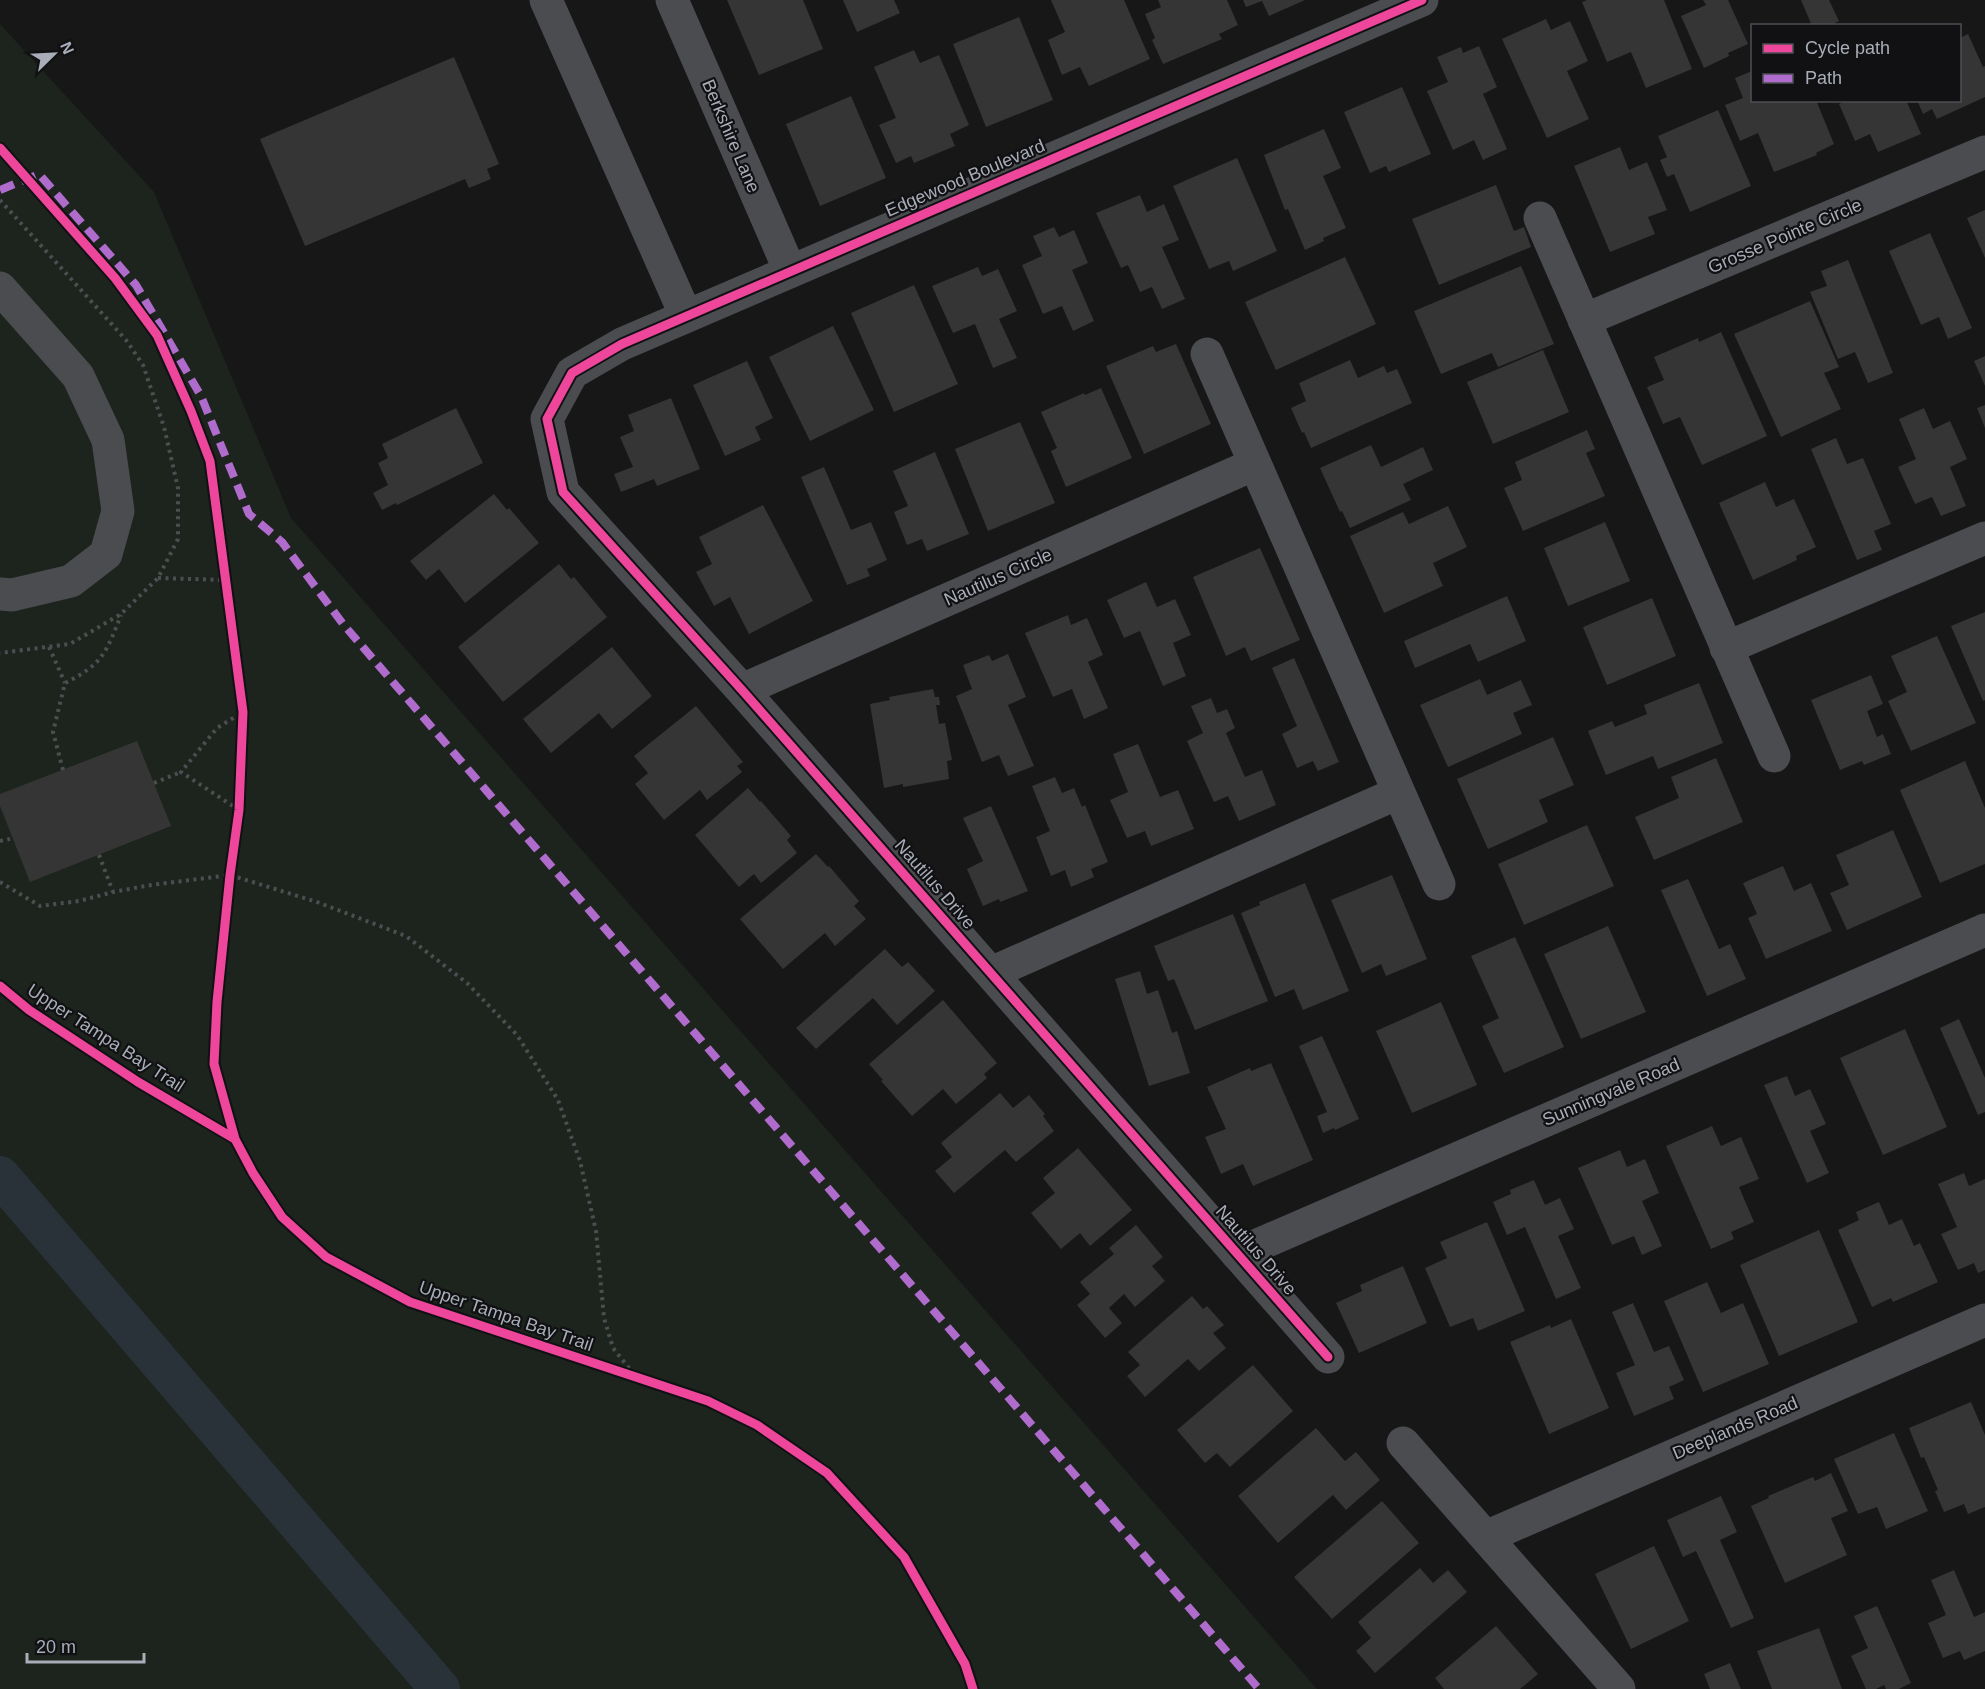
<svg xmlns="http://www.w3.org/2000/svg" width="1985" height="1689" font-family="Arial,sans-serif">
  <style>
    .green { fill: #1d241e }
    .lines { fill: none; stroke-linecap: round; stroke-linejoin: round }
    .canal { stroke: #2a3239; stroke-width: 40 }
    .building { fill: #353536 }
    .path { stroke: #4d4e52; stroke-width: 4; stroke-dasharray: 3 4.5; stroke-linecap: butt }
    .minor { stroke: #4b4c50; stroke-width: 33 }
    .quiet { stroke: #b06ccc; stroke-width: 8; stroke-dasharray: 15 8; stroke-linecap: butt }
    .cycleway-casing { stroke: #111113; stroke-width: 13 }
    .cycleway { stroke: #ed469a; stroke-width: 9 }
    .labels { text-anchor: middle; stroke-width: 4.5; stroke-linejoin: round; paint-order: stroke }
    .street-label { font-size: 18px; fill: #a8adb8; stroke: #111113 }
  </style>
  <rect width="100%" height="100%" fill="#171717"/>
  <path class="green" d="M0 24 154 192 291 518 1317 1689H0Z"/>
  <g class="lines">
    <path class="canal" d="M0 1176 440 1689"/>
  </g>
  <path class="building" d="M727 0H803L823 49 759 75Z
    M843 0H894L900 13 857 32Z
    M1051 0H1124L1150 59 1089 86 1080 67 1062 75 1048 40 1065 32Z
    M1158 0H1227L1238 25 1219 34 1222 39 1163 64 1152 40 1155 38 1145 14 1161 7Z
    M1243 0H1305L1269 16 1262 1 1246 7Z
    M1587 0H1664L1692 69 1646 88 1631 52 1607 62 1582 2Z
    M1703 0H1728L1748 44 1728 53 1729 56 1704 68 1681 16 1706 5Z
    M1801 0H1829L1839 21 1829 26H1812Z
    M1019 17 1053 100 986 127 953 44Z
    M1546 19 1551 30 1570 21 1588 61 1567 71 1589 119 1547 138 1502 39Z
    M1968 34 1983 67 1985 66V97L1937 119 1932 109 1923 114 1917 100H1960V38Z
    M1479 46 1497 87 1483 94 1507 149 1483 160 1474 140 1453 150 1427 91 1448 82 1437 57 1461 47 1463 53Z
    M914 50 920 63 939 55 969 125 950 134 955 146 914 163 911 156 896 163 879 125 896 118 874 67Z
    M454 57 499 164 487 169 491 179 469 188 465 179 305 246 260 139Z
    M1752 71V100H1816L1834 144 1816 153 1817 155 1774 172 1758 133 1740 141 1725 105 1743 98 1735 78Z
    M1402 87 1431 154 1389 172 1386 166 1370 173 1344 112Z
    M851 96 886 178 820 206 786 124Z
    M1847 100H1906L1921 134 1878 152 1870 134 1855 141 1839 104Z
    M1718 110 1751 186 1690 212 1674 174 1667 177 1660 160 1667 157 1658 136Z
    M1324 129 1341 168 1323 176 1346 228 1323 238 1324 241 1305 250 1288 209 1285 210 1264 155Z
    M1620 147 1629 170 1647 162 1667 210 1648 217 1655 234 1610 252 1574 166Z
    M1237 158 1277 251 1233 271 1229 261 1209 269 1173 186Z
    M1496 185 1514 231 1524 227 1531 247 1439 285 1412 219Z
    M1140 195 1147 212 1164 204 1179 240 1162 247 1185 299 1162 309 1152 287 1140 292 1128 265 1121 268 1096 213Z
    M1985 210V258L1967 218Z
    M1054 227 1059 237 1074 230 1088 263 1072 270 1094 321 1073 331 1062 306 1043 314 1022 265 1042 256 1033 236Z
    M1930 233 1972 328 1948 339 1939 317 1921 325 1889 251Z
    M1345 257 1376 324 1276 370 1245 302Z
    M1848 260 1893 373 1868 383 1855 352 1838 359 1810 292 1827 286 1821 271Z
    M1521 266 1554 344 1498 367 1492 353 1441 374 1414 311Z
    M978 267 982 276 998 269 1017 311 999 319 1017 358 993 368 975 324 953 333 932 286Z
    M914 285 958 384 894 412 851 313Z
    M1810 301 1839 367 1824 373 1841 409 1781 437 1734 334Z
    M833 326 874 410 810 441 769 357Z
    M1721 332 1767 436 1702 465 1680 417 1663 424 1647 387 1664 380 1654 357 1698 338 1699 342Z
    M1176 344 1211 424 1144 454 1106 366 1153 346 1156 352Z
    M1543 350 1569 412 1493 444 1467 382Z
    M1985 356V386L1974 361Z
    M1350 360 1358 378 1384 366 1387 373 1397 369 1412 403 1311 448 1304 432 1302 433 1291 408 1306 401 1299 383Z
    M747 361 773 418 755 427 761 440 725 456 693 385Z
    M1101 388 1132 458 1066 487 1051 451 1057 448 1041 412 1084 393 1085 395Z
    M671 398 700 469 657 486 654 479 621 492 614 474 633 467 620 437 634 431 628 415Z
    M1985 405V428L1977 408Z
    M456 408 483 463 397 505 396 503 382 510 373 493 388 485 378 463 388 458 382 444Z
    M1924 408 1933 429 1950 421 1967 459 1950 467 1966 506 1941 516 1932 497 1915 504 1898 467 1916 459 1899 419Z
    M1020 422 1055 503 988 531 955 449Z
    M1587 430 1595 449 1586 453 1605 496 1523 531 1504 488 1522 480 1515 462Z
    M1836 438 1847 464 1863 458 1891 524 1874 531 1882 550 1857 560 1811 449Z
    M1371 445 1381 467 1423 447 1433 470 1403 484 1411 500 1350 528 1342 511 1340 512 1320 468Z
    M935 452 969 534 927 551 922 539 907 545 894 512 908 506 893 471Z
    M824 467 851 530 871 522 887 560 867 569 870 576 847 585 801 477Z
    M1765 482 1776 507 1794 499 1816 547 1796 556 1797 560 1753 580 1719 503Z
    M494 494 507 510 509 508 539 543 465 603 439 569 426 580 410 561Z
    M763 505 813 601 749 634 730 597 714 606 696 572 712 564 699 537Z
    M1448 506 1467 547 1433 563 1443 586 1384 613 1350 536 1403 512 1409 524Z
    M1605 522 1630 581 1568 606 1544 548Z
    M1260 548 1300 640 1251 661 1245 647 1226 656 1193 577Z
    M559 564 571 579 574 577 607 617 503 702 458 647Z
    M1146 582 1157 607 1175 599 1191 635 1173 643 1186 676 1163 686 1140 631 1124 638 1107 600Z
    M1507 596 1526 641 1478 662 1470 644 1415 668 1404 641Z
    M1652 598 1676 656 1607 685 1583 627Z
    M1985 612V700L1983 701 1951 626Z
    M1068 615 1071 625 1087 618 1103 655 1088 662 1108 708 1084 719 1072 689 1053 697 1025 633Z
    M1937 636 1976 723 1911 751 1888 701 1907 692 1891 656Z
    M612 647 652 696 612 729 599 713 551 753 523 719Z
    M1008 654 1026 697 1008 705 1034 766 1008 776 999 755 982 762 956 696 972 689 963 665 989 655 992 661Z
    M1294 658 1339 762 1318 771 1313 761 1297 768 1282 734 1297 726 1272 668Z
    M1871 675 1883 704 1867 711 1877 737 1883 734 1891 754 1864 765 1862 761 1840 770 1811 700Z
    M1480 679 1487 695 1521 680 1532 705 1513 713 1522 734 1448 767 1420 705Z
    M1699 683 1723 743 1658 769 1653 756 1606 775 1588 731 1612 721 1615 727 1647 714 1644 705Z
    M933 689 935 697H939L940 705H936L939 724 945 723 952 760 947 761 949 779 903 787V784L884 788 870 704 890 700 889 697Z
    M1211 698 1217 713 1227 709 1235 728 1226 733 1245 777 1262 770 1276 805 1239 821 1228 796 1214 802 1187 741 1203 733 1191 706Z
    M696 706 743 762 737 766 742 772 707 800 700 790 664 820 635 784 648 773 634 756Z
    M1553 737 1574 785 1539 800 1548 822 1488 849 1457 779Z
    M137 741 171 826 30 882 0 806V794Z
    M1138 744 1160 797 1178 790 1194 829 1151 846 1145 831 1127 838 1110 800 1128 792 1113 754Z
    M1716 758 1743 822 1654 860 1635 817 1679 798 1671 777Z
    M1965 761 1985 808V864L1940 883 1900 790Z
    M1055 777 1062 793 1074 788 1082 807 1085 805 1108 862 1091 869 1094 877 1071 887 1065 870 1051 876 1036 837 1050 831 1032 786Z
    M748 788 760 802 761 801 791 836 787 840 797 853 761 883 754 874 739 887 695 835Z
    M991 806 1028 891 1000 902 999 899 983 906 967 869 983 861 963 818Z
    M1587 825 1614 886 1524 925 1498 864Z
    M1893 830 1922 897 1847 930 1830 893 1849 885 1836 855Z
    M816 854 828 867 829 866 859 901 854 906 866 919 835 946 825 933 783 969 740 919Z
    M1783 866 1794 891 1811 883 1832 931 1766 959 1748 918 1757 914 1743 883Z
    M1392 875 1427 959 1386 976 1381 964 1362 973 1331 900Z
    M1688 879 1719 949 1730 944 1746 979 1707 996 1661 890Z
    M1305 883 1349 991 1303 1010 1294 989 1275 997 1241 913 1260 905 1259 902Z
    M1233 914 1268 1001 1195 1030 1174 979 1168 981 1154 946Z
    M1608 926 1646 1012 1581 1039 1544 954Z
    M1515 937 1564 1047 1504 1073 1482 1026 1499 1018 1471 956Z
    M885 949 902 967 908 962 935 991 897 1025 873 998 816 1049 796 1028Z
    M1140 971 1147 994 1158 990 1172 1033 1177 1031 1190 1073 1149 1086 1115 979Z
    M943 1000 997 1063 984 1074 987 1078 956 1104 943 1089 912 1116 881 1081 883 1080 869 1064Z
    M1441 1002 1477 1085 1412 1113 1376 1031Z
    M1959 1019 1985 1078V1112L1978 1115 1940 1028Z
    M1905 1029 1947 1127 1883 1155 1840 1058Z
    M1322 1036 1359 1119 1335 1130 1334 1128 1323 1133 1317 1116 1327 1112 1299 1046Z
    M1271 1063 1313 1160 1253 1186 1243 1164 1221 1174 1205 1137 1226 1129 1207 1087 1250 1068 1251 1071Z
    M1787 1076 1795 1096 1810 1089 1826 1124 1810 1131 1829 1173 1807 1183 1764 1085Z
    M1000 1093 1013 1108 1029 1095 1045 1114 1043 1116 1054 1131 1016 1162 1005 1150 954 1193 935 1171 952 1157 941 1143Z
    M1712 1126 1721 1146 1741 1137 1759 1179 1739 1187 1754 1222 1731 1232 1734 1239 1711 1249 1666 1146Z
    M1078 1148 1132 1210 1090 1246 1080 1233 1061 1249 1031 1213 1055 1193 1043 1178Z
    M1620 1150 1627 1167 1645 1159 1659 1193 1642 1201 1662 1246 1642 1255 1634 1236 1612 1245 1578 1168Z
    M1964 1173 1969 1186 1985 1179V1270L1978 1273 1974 1263 1958 1270 1941 1234 1957 1227 1938 1184Z
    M1534 1180 1545 1205 1560 1198 1574 1229 1558 1236 1581 1288 1556 1299 1525 1227 1507 1235 1493 1202 1511 1194 1510 1190Z
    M1879 1202 1889 1225 1902 1219 1914 1246 1920 1243 1938 1282 1893 1302 1891 1298 1872 1307 1838 1230 1859 1220 1856 1212Z
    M1487 1222 1525 1311 1478 1331 1473 1318 1450 1327 1425 1268 1447 1258 1440 1242Z
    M1136 1225 1163 1257 1152 1266 1165 1281 1135 1307 1124 1294 1109 1308 1122 1323 1105 1338 1077 1305 1090 1294 1080 1282 1114 1254 1109 1248Z
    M1819 1230 1858 1322 1779 1356 1740 1265Z
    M1403 1266 1427 1323 1359 1353 1336 1303 1362 1291 1360 1285Z
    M1707 1282 1721 1313 1743 1303 1769 1364 1703 1392 1664 1301Z
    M1192 1296 1203 1309 1207 1306 1224 1325 1213 1333 1226 1348 1199 1371 1188 1359 1145 1397 1127 1376 1140 1365 1128 1352Z
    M1633 1303 1654 1352 1669 1346 1684 1380 1669 1387 1674 1399 1634 1416 1616 1373 1635 1365 1612 1312Z
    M1571 1319 1609 1408 1549 1434 1510 1342 1550 1325 1551 1328Z
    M1253 1365 1293 1411 1230 1467 1217 1453 1205 1463 1177 1430Z
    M1971 1402 1985 1435V1507L1968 1514 1964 1504 1944 1512 1935 1491 1938 1490 1924 1457 1921 1458 1909 1428Z
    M1316 1428 1345 1461 1356 1452 1380 1480 1346 1510 1333 1495 1278 1543 1238 1496Z
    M1894 1433 1928 1511 1886 1529 1877 1507 1858 1514 1834 1459Z
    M1831 1473 1848 1511 1831 1518 1847 1555 1785 1583 1751 1506 1769 1498 1768 1496 1813 1477 1815 1481Z
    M1721 1496 1737 1532 1720 1540 1754 1618 1731 1628 1696 1551 1683 1557 1667 1520Z
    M1382 1501 1419 1543 1332 1619 1294 1577Z
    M1654 1546 1689 1621 1631 1649 1595 1574Z
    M1420 1568 1433 1583 1448 1570 1467 1592 1375 1673 1356 1651 1371 1638 1358 1622Z
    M1954 1570 1974 1617 1985 1612V1651L1964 1660 1960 1651 1943 1658 1928 1623 1946 1615 1931 1580Z
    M1877 1606 1911 1683 1899 1689H1886L1884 1685 1876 1689H1866L1851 1656 1868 1648 1854 1616Z
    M1496 1626 1538 1674 1520 1689H1444L1435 1678Z
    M1819 1628 1842 1689H1772L1757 1651Z
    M1730 1663 1741 1689H1710L1704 1674Z"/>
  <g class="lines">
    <path class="path" d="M0 200 126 340 143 365 164 427 178 488V539L158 578 121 614 70 644 0 653
      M158 578 226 580
      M49 647 65 683
      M63 770 53 732 65 683C103 664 106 653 121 615
      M154 783 181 772
      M239 810 181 772 217 728 243 712
      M0 841 10 839
      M99 855 113 892
      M0 882 40 906 79 901 113 892 151 885 230 875 317 902 406 936 467 983 517 1035 558 1100 580 1161 596 1231 604 1318 613 1348 636 1377"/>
    <path class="minor" d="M546 0 686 316
      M672 0 790 271
      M1540 218 1774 756
      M0 288 78 376 108 440 118 511 106 554 71 581 12 595 0 594
      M1584 320 1985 152
      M1207 354 1439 884
      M1726 648 1985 538
      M742 690 1255 464
      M991 973 1398 793
      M1237 1254 1985 930
      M1328 1357 742 690 563 492 547 419 572 373 622 344 1422 0
      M1403 1443 1619 1689
      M1486 1537 1985 1320"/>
    <path class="quiet" d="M0 190 39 174 136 285 201 396 249 514 282 542 343 624 1259 1689"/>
    <g class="cycleway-casing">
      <path id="cycleway" d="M0 148 115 278 157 335 191 411 210 461 243 712 239 810 230 875 217 1002 214 1064 235 1139
        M0 986 29 1010 138 1082 235 1139 253 1173 282 1217 326 1257 410 1302 708 1401 757 1425 827 1473 904 1557 965 1664 973 1689
        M1328 1357 742 690 563 492 547 419 572 373 622 344 1422 0"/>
    </g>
    <use href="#cycleway" class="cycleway"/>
  </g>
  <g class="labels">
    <g class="street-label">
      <text transform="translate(731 136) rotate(67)" y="6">Berkshire Lane</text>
      <text transform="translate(965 178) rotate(-23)" y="6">Edgewood Boulevard</text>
      <text transform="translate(1785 236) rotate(-23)" y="6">Grosse Pointe Circle</text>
      <text transform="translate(998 577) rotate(-24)" y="6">Nautilus Circle</text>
      <text transform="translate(935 884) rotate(49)" y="6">Nautilus Drive</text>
      <text transform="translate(106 1038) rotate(33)" y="6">Upper Tampa Bay Trail</text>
      <text transform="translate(1611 1092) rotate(-23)" y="6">Sunningvale Road</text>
      <text transform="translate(1256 1250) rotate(49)" y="6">Nautilus Drive</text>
      <text transform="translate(506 1316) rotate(19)" y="6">Upper Tampa Bay Trail</text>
      <text transform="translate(1735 1428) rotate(-23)" y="6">Deeplands Road</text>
    </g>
  </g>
  <rect x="1751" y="24" width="210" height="78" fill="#111113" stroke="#4d4f55" stroke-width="1.5"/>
  <rect x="1763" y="44" width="30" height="9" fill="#ed469a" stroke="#4d4f55" stroke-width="1.5"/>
  <text x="1805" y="54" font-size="18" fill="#a8adb8">Cycle path</text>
  <rect x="1763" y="74" width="30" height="9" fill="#b06ccc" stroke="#4d4f55" stroke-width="1.5"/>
  <text x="1805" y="84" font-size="18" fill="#a8adb8">Path</text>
  <g transform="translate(54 54) rotate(66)" stroke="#111113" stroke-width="4.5" paint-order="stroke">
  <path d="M0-4.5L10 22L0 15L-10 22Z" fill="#a8adb8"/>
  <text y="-9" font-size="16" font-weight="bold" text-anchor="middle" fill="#a8adb8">N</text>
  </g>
  <path d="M27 1653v9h117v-9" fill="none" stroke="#a8adb8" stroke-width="3"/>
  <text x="36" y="1653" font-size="18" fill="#a8adb8" stroke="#111113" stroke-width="4.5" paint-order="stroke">20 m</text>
</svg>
